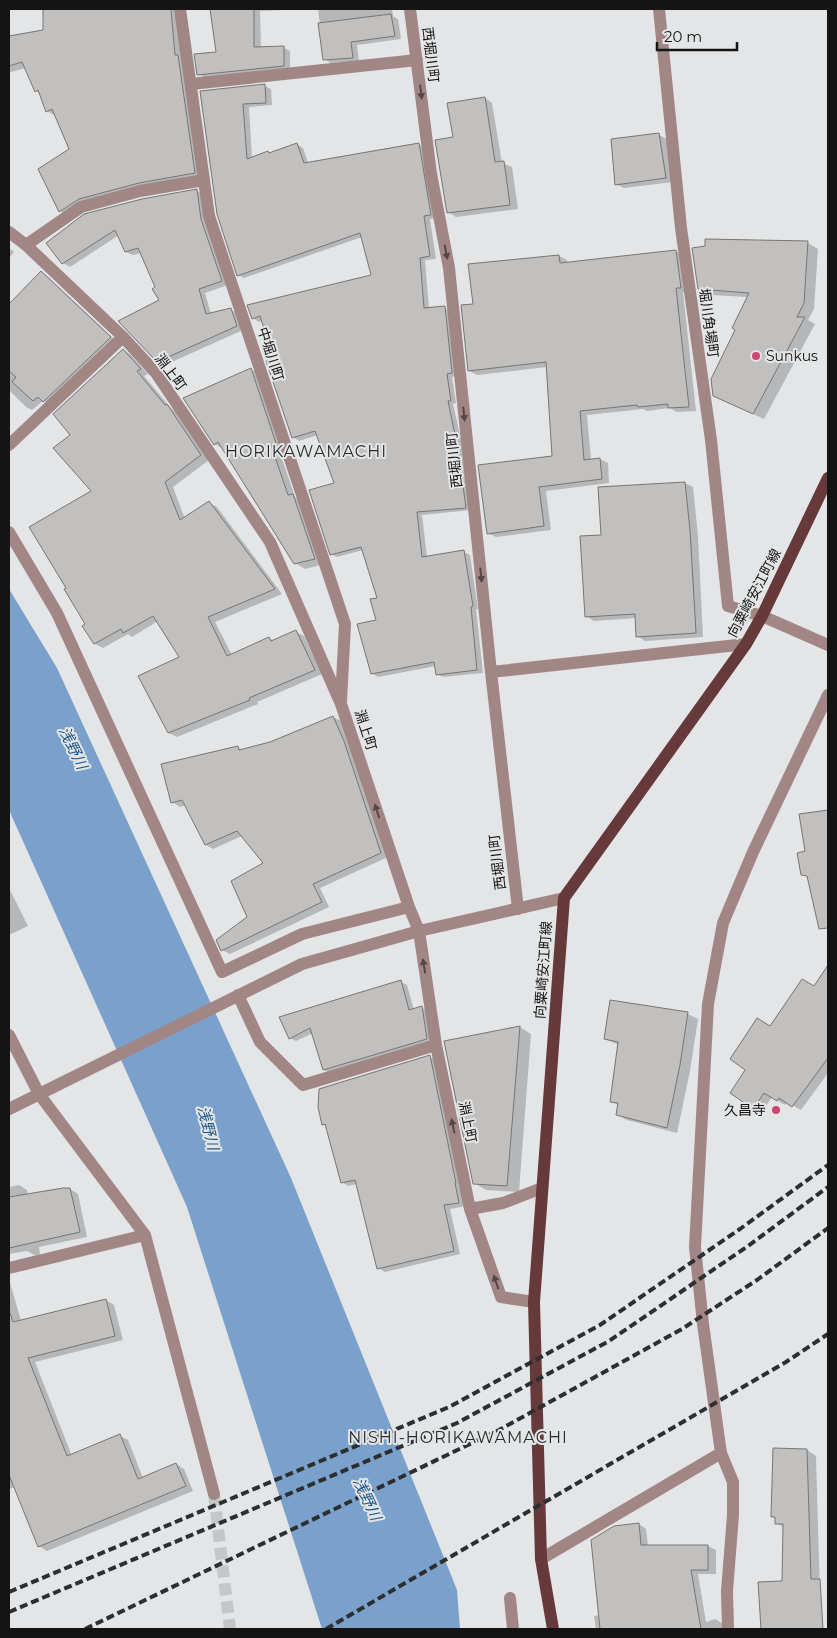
<svg xmlns="http://www.w3.org/2000/svg" width="837" height="1638" font-family="Montserrat,'Noto Sans JP',sans-serif">
  <style>
    .water { fill: #79a1cb }
    .shadow { fill: #0003 }
    .building { fill: #c2c0bf; stroke: #767574 }
    .lines { fill: none; stroke-linecap: round; stroke-linejoin: round }
    .minor-tunnel { stroke: #c4c6c7; stroke-width: 12; stroke-dasharray: 12 6; stroke-linecap: butt }
    .minor { stroke: #a28686; stroke-width: 12 }
    .major { stroke: #66393b; stroke-width: 12 }
    .rail { stroke: #2d2e2f; stroke-width: 4; stroke-dasharray: 8 4; stroke-linecap: butt }
    .oneway { fill: #544748 }
    .poi-dot { fill: #d14370; stroke: #e3e5e6; stroke-width: 2 }
    .labels { text-anchor: middle; stroke-width: 4; stroke-linejoin: round; paint-order: stroke }
    .street-label { font-size: 14px; fill: #141415; stroke: #e3e5e6 }
    .poi-label { font-size: 14px; fill: #141415; stroke: #e3e5e6; text-anchor: start }
    .water-label { font-size: 15px; font-style: italic; fill: #1c558b; stroke: #e3e5e6 }
    .quarter-label { font-size: 16px; letter-spacing: 1px; fill: #292a2b; stroke: #e3e5e6 }
  </style>
  <rect width="100%" height="100%" fill="#e3e5e6"/>
  <path class="water" d="M9 589 57 668 291 1178 457 1590 460 1629H322L187 1207 9 810Z"/>
  <path class="shadow" d="M44 9H179L203 178 69 216 60 211 40 170 70 149 56 116 47 111 41 94 36 91 26 68 11 72 9 71V36L44 32Z
    M211 9H309L260 11 261 48 283 47 290 51V69L205 78 199 74 218 53Z
    M318 9H392L393 16 398 19 401 39 357 45 359 61 331 63 324 59Z
    M265 86 271 89 272 105 249 107 252 158 297 144 303 148 308 163 419 145 425 148 436 218 430 219 436 259 425 260 429 309 445 308 450 311 457 376 452 377 456 403 453 404 464 453 471 510 422 515 427 557 464 552 470 555 478 609H476L483 673 443 677 437 674 436 666 378 677 372 673 378 621 379 599 363 550 337 557 331 554 336 483 318 435 299 441 293 437 275 359 263 320 259 322 253 318 372 276 362 237 244 278 238 275 201 92Z
    M485 98 492 103 502 163 512 167 518 209 456 217 448 212 454 138Z
    M659 135 667 139 673 182 624 188 616 184Z
    M197 191 204 195 228 285 205 293 211 314 231 310 238 314 243 330 165 365 158 361 161 300 141 253 133 255 126 252 119 235 70 267 63 263 48 243Z
    M808 243 818 249 814 309 808 320 815 324 764 419 725 401 736 329 748 297 710 295 699 289Z
    M9 248 14 252 9 258Z
    M676 251 683 256 689 292H683L696 411 677 412 670 408 647 411 643 409 587 415 591 460 600 459 608 463 609 483 546 491 551 530 496 537 488 533 554 457 547 367 477 375 469 371 474 305 559 256 567 260V263Z
    M42 272 47 276 116 341 49 404 43 401 32 410 26 407 9 390V306Z
    M123 350 131 355 148 374 144 376 171 408 175 411 209 460 173 487 185 519 209 503 217 507 282 594 215 622 232 655 269 638 274 641 296 632 304 636 322 674 257 702 258 704 177 737 169 733 181 657 158 621 132 637 128 634 103 648 95 644 84 626 87 624 93 492 72 435Z
    M251 369 260 375 285 448 279 450 295 497 302 501 324 564 305 569 295 563 223 449 215 444 184 398Z
    M685 483 693 487 698 536 703 637 645 641 637 636 636 618 594 621 586 616 602 537Z
    M333 717 341 721 388 857 320 888 329 907 230 954 222 950 248 918 265 863 242 836 213 849 206 845 186 805 180 807 172 802 238 748 243 750 271 744Z
    M828 812V915L816 907 809 878 802 874 806 852 800 815Z
    M9 888 28 926 9 935Z
    M826 971 828 972V1073L801 1110 787 1102 785 1105 772 1097 762 1112 754 1107 771 1027 815 988Z
    M401 982 407 985 414 1010 421 1007 427 1011 432 1042 330 1073 324 1070 313 1033 296 1041 290 1038Z
    M611 1001 688 1014 698 1019 690 1071 677 1133 627 1120 617 1115 619 1106 611 1101 619 1045 605 1039Z
    M520 1027 531 1034 519 1192 486 1190 474 1183Z
    M430 1057 436 1060 465 1206 450 1209 460 1254 385 1272 378 1268 357 1184 348 1186 342 1182 326 1126 323 1124Z
    M19 1185 27 1190 28 1195 70 1189 78 1194 87 1237 39 1247 40 1254 36 1256 27 1251 9 1254V1187Z
    M9 1279 21 1321 106 1300 114 1305 123 1340 35 1362 72 1456 120 1436 128 1440 143 1478 176 1464 184 1469 193 1491 47 1551 39 1546 15 1487 9 1489Z
    M807 1450 816 1456 821 1629H762L759 1583 783 1582 785 1528 777 1523V1519L772 1516Z
    M639 1524 646 1529 648 1546H708L716 1550V1574H698L706 1622 715 1619 723 1624 725 1629H596L594 1616 599 1615Z"/>
  <path class="building" d="M43 9H171L175 55H178L195 173 139 183 79 199 59 212 38 169 69 149 52 109 46 112 38 90 35 92 22 62 9 66V36L43 30Z
    M210 9H254V47L284 46V66L197 75 194 54 216 52Z
    M391 14 395 36 351 42 353 58 323 60 318 23Z
    M265 84 266 103 243 104 247 159 268 151 269 153 297 143 304 163 419 143 431 215 424 216 430 256 420 258 424 308 445 306 452 373 447 374 451 401H448L458 449 466 508 417 512 422 557 464 550 473 606 471 607 477 670 436 675 434 662 371 674 357 624 376 620 370 599 377 598 361 547 330 555 309 490 334 483 315 431 292 438 266 361 273 358 260 316 252 319 247 305 371 275 360 233 237 276 217 214 200 91Z
    M485 97 495 162 504 161 510 205 447 213 435 140 453 137 447 103Z
    M659 133 666 178 615 185 611 139Z
    M197 189 201 219 222 281 199 289 206 314 231 308 237 326 157 362 118 321 159 300 152 289 155 287 138 248 125 252 115 230 62 264 46 243 84 214 142 199Z
    M705 239 808 241 804 303 797 317H805L753 414 713 396 711 379 735 330 732 328 749 293 698 289 692 248 705 246Z
    M676 250 681 288H676L689 407 668 408V404L638 407 637 405 580 411 584 460 600 458 602 479 539 487 544 526 487 534 478 465 552 456 546 362 468 371 461 305 473 304 468 264 559 255 560 263Z
    M41 271 111 337 43 402 38 397 33 401 12 382 16 377 9 371V304Z
    M123 349 141 369 137 371 165 405 167 404 201 455 165 482 180 520 209 501 275 589 208 617 227 656 269 637 271 641 296 630 315 670 249 698 250 700 168 733 138 676 179 657 153 616 123 633 121 629 94 644 82 626 85 624 64 589 66 588 29 527 91 491 53 448 70 435 53 414Z
    M251 368 276 443 271 445 288 495 293 494 315 559 294 564 218 442 214 445 183 398Z
    M685 482 690 530 696 633 636 637 635 614 585 617 580 536 601 535 598 487Z
    M333 716 344 741 381 853 313 884 322 902 221 951 216 940 247 917 231 881 263 863 237 831 205 845 182 800 171 803 161 764 238 746 239 750 270 742Z
    M828 810V928L819 929 807 876 801 875 797 853 805 851 799 814Z
    M828 965V1058L792 1107 779 1098 777 1101 764 1093 753 1109 730 1093 745 1070 730 1059 757 1018 770 1026 802 979 814 986Z
    M401 980 409 1010 422 1006 427 1039 323 1070 310 1028 289 1039 279 1017Z
    M610 1000 688 1012 680 1065 667 1128 616 1115 618 1103 610 1102 618 1042 604 1039Z
    M520 1026 507 1186 473 1184 444 1041Z
    M430 1055 456 1183H455L459 1203 444 1205 454 1251 377 1269 355 1180 341 1183 325 1124 322 1125 318 1107 319 1089Z
    M63 1188H70L80 1232 9 1248V1197Z
    M106 1299 115 1336 28 1358 67 1456 120 1434 138 1479 176 1463 186 1486 38 1547 9 1475V1313H10L13 1322Z
    M773 1448 807 1449 811 1579H820L823 1629H761L758 1582 782 1581 783 1524H775V1517H771Z
    M639 1523 641 1545H708V1570H691L701 1629H600L591 1540 614 1526Z"/>
  <g class="lines">
    <path class="minor-tunnel" d="M214 1494 230 1629"/>
    <path class="minor" d="M180 9 209 216 345 624 341 701
      M410 9 431 174 449 268 491 672 518 909
      M659 9 681 228 711 440 728 606 762 616 828 645
      M191 84 417 60
      M9 232 26 245 123 337 156 373 270 542 341 704 409 907 419 931 436 1045 470 1209 501 1297 534 1302
      M26 245 81 207 140 191 204 180
      M9 445 123 337
      M9 532 57 613 222 972 302 934 409 907
      M491 672 746 644
      M238 995 260 1042 303 1085 436 1045
      M9 1035 39 1094 145 1235 214 1494
      M9 1109 302 964 419 931 564 898
      M470 1209 503 1203 542 1188
      M9 1268 145 1235
      M541 1559 721 1453
      M510 1598 513 1629
      M728 1629 727 1591 733 1515V1482L721 1453 703 1324 695 1247 708 1004 723 923 753 852 828 695"/>
    <path class="major" d="M553 1629 541 1559 534 1302 564 898 746 644 762 616 828 478"/>
    <path class="rail" d="M9 1592 449 1407 600 1325 740 1229 828 1165
      M9 1612 457 1423 609 1341 748 1246 828 1187
      M85 1629 499 1430 682 1329 757 1280 828 1228
      M326 1629 786 1362 828 1334"/>
  </g>
  <defs><path id="oneway-solid" d="M-6-.8H1V-3.2L6.5 0L1 3.2V.8H-6Z" transform="scale(1.25)"/></defs>
  <g class="oneway">
    <use href="#oneway-solid" transform="translate(421 92) rotate(83)"/>
    <use href="#oneway-solid" transform="translate(446 252) rotate(79)"/>
    <use href="#oneway-solid" transform="translate(464 414) rotate(84)"/>
    <use href="#oneway-solid" transform="translate(481 575) rotate(84)"/>
    <use href="#oneway-solid" transform="translate(377 811) rotate(-108)"/>
    <use href="#oneway-solid" transform="translate(424 966) rotate(-99)"/>
    <use href="#oneway-solid" transform="translate(453 1126) rotate(-102)"/>
    <use href="#oneway-solid" transform="translate(496 1282) rotate(-109)"/>
  </g>
  <g class="poi-dot">
    <circle cx="756" cy="356" r="5"/>
    <circle cx="776" cy="1110" r="5"/>
  </g>
  <g class="labels">
    <g class="street-label">
      <text transform="translate(431 55) rotate(83)" y="5">西堀川町</text>
      <text transform="translate(709 323) rotate(82)" y="5">堀川角場町</text>
      <text transform="translate(271 354) rotate(72)" y="5">中堀川町</text>
      <text transform="translate(171 372) rotate(53)" y="5">淵上町</text>
      <text transform="translate(454 460) rotate(-96)" y="5">西堀川町</text>
      <text transform="translate(754 593) rotate(-62)" y="5">向粟崎安江町線</text>
      <text transform="translate(366 730) rotate(72)" y="5">淵上町</text>
      <text transform="translate(497 862) rotate(-97)" y="5">西堀川町</text>
      <text transform="translate(543 970) rotate(-86)" y="5">向粟崎安江町線</text>
      <text transform="translate(468 1122) rotate(78)" y="5">淵上町</text>
    </g>
    <g class="poi-label">
      <text x="766" y="361">Sunkus</text>
      <text x="766" y="1115" text-anchor="end">久昌寺</text>
    </g>
    <g class="water-label">
      <text transform="translate(73 748) rotate(64)" y="5">浅野川</text>
      <text transform="translate(208 1128) rotate(76)" y="5">浅野川</text>
      <text transform="translate(367 1499) rotate(65)" y="5">浅野川</text>
    </g>
    <g class="quarter-label">
      <text x="306" y="457">HORIKAWAMACHI</text>
      <text x="458" y="1443">NISHI-HORIKAWAMACHI</text>
    </g>
  </g>
  <rect width="837" height="1638" fill="none" stroke="#141415" stroke-width="20"/>
  <path d="M657 42v8h80v-8" fill="none" stroke="#141415" stroke-width="2.5"/>
  <text x="664" y="42" font-size="15" fill="#141415" stroke="#e3e5e6" stroke-width="4" paint-order="stroke">20 m</text>
</svg>
